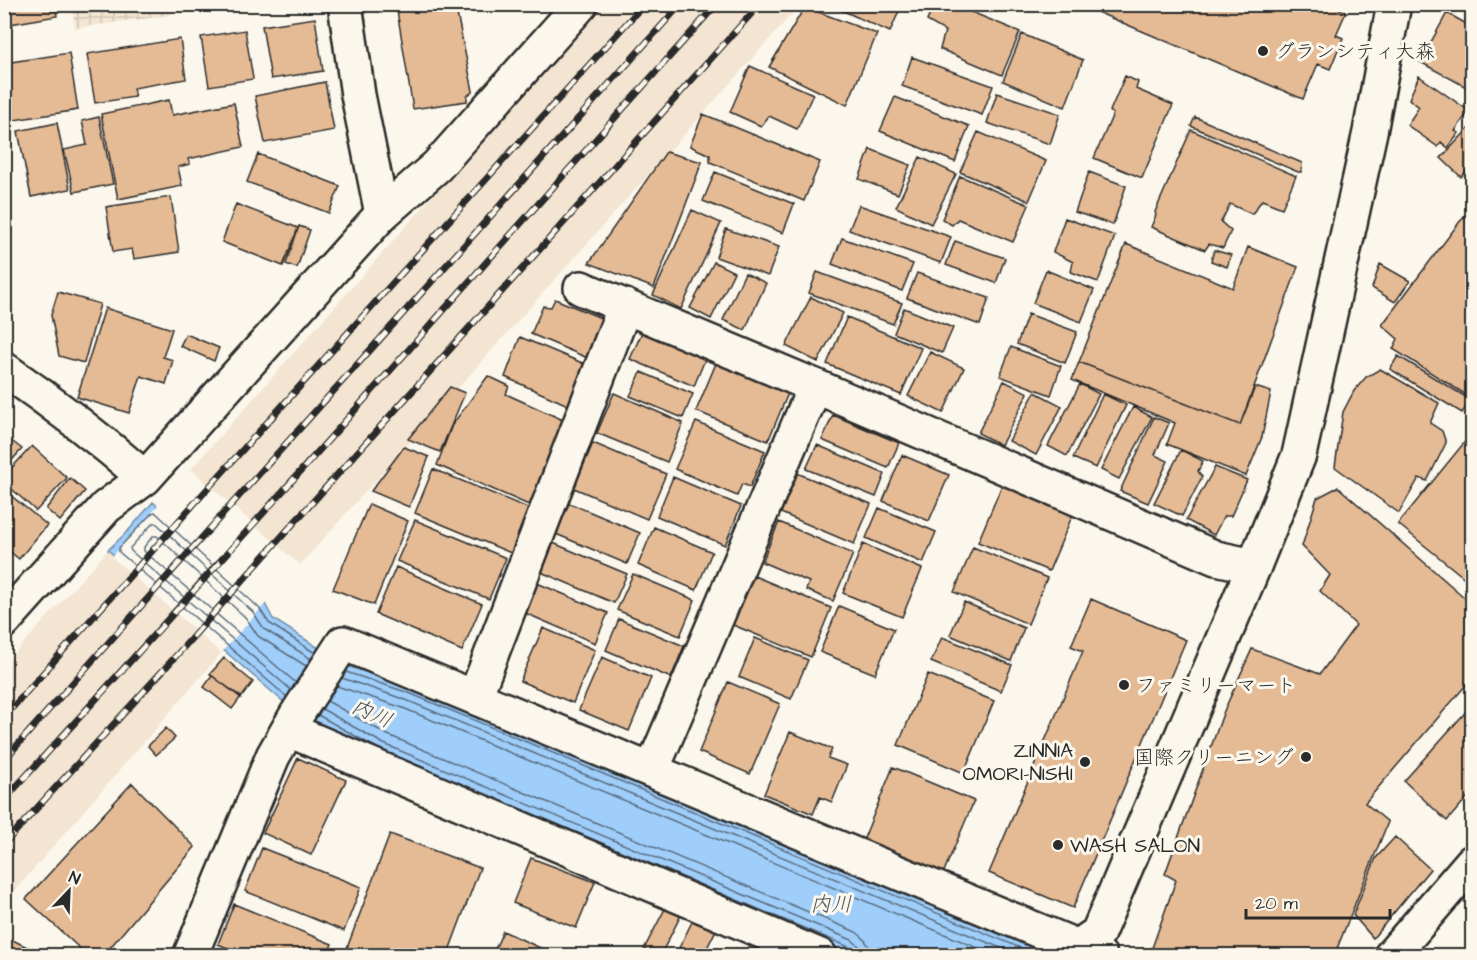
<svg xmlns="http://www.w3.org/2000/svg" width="1477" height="960" font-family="'Architects Daughter','Klee One',sans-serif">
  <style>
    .built { fill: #f4e5d2 }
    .industrial { fill: url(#industrial-grid) }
    .water { fill: #9fcefb; stroke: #718da8; stroke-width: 1.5 }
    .pier { fill: #fbf7ec }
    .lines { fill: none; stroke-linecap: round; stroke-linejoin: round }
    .shore { stroke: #596c7e; stroke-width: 1.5 }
    .building { fill: #e5bb95; stroke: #2b2b2b; stroke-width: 1.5 }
    .street-casing { stroke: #2b2b2b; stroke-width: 38 }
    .secondary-casing { stroke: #2b2b2b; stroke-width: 38 }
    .street { stroke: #fbf7ec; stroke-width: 33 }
    .secondary { stroke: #fbf7ec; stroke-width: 33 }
    .rail-casing { stroke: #2b2b2b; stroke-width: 7 }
    .rail { stroke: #fbf7ec; stroke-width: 4.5; stroke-dasharray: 14; stroke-linecap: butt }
    .poi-dot { fill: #2b2b2b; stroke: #fbf7ec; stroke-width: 2 }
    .labels { text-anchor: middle; stroke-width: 6; stroke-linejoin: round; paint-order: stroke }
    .poi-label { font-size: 20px; fill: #2b2b2b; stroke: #fbf7ec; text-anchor: start }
    .water-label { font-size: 21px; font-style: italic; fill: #48545f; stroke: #fbf7ec }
  </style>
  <defs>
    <pattern id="industrial-grid" width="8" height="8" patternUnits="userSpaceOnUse" patternTransform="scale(1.5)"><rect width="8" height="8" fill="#f4e5d2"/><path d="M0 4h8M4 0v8" fill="none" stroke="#d1c5b4"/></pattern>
  </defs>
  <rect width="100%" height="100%" fill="#fbf7ec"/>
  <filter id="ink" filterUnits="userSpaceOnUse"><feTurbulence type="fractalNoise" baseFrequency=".0167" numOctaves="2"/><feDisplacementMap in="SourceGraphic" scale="12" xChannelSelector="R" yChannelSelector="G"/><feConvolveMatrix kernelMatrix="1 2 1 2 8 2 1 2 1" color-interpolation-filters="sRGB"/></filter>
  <g filter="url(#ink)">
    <path class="built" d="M602 5H800L300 565 191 469Z
      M108 550 223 651 5 902V664Z"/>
    <path class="industrial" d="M72 5H169L171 15 75 28Z"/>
    <path class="water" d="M153 502 265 604 273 619 347 666 411 687 1055 955H853L378 756 287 705 108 550 128 531Z"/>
    <path class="pier" d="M159 504 267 602 221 653 112 557Z"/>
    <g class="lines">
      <path class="shore" d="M346 672 409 693 1040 956
        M342 678 406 700 1020 956
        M296 683 144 551V547L153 536H157L246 618 258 636 306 666
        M337 686 403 708 997 956
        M291 690 131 551 130 548 153 523H156L253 612 264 629 311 659
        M287 697 119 552V548L152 513 155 512 259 608 269 623 315 653
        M327 701 388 735 856 932C865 938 870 945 870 956
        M322 709 384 744 852 940 859 946 861 956
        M318 715 375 747
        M528 812 849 947 852 950 853 956"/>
    </g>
    <path class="building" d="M4 4H55L57 16 4 25Z
      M396 4H455L473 91 467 96V101L413 109Z
      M828 4H902L890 32Z
      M934 4H952L1020 32 1002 75 940 49 945 31 927 21Z
      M1078 4H1334V6L1346 12 1336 35 1343 38 1330 69 1318 64 1303 99Z
      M805 7 877 34 847 105 769 67 804 8Z
      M1447 13 1472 27V81L1468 88 1420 62Z
      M315 18 323 71 271 79 262 26Z
      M245 30 253 79 209 86 201 37Z
      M1022 34 1083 60 1065 107 1003 81Z
      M180 39 186 79 133 88 135 97 95 103 87 54Z
      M69 53 78 110 14 120 5 63Z
      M912 57 993 86 982 115 902 86Z
      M750 66 813 94 797 129 769 116 761 126 730 112Z
      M1125 76 1138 82 1136 89 1173 105 1142 178 1094 158 1113 114 1110 111Z
      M1419 76 1469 111 1455 131 1459 133 1448 148 1441 142 1438 147 1407 125 1419 107 1409 99Z
      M325 82 334 130 265 143 255 96Z
      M997 93 1060 114 1050 144 987 123Z
      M895 97 969 126 955 162 880 131Z
      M169 100 172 115 234 103 243 147 188 159 190 164 178 167 182 186 118 199 101 114Z
      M703 114 820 162 804 201 710 162V155L690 146Z
      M99 117 113 184 74 192 64 150 87 145 82 121Z
      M1195 117 1302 163 1301 172H1298L1191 126Z
      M57 123 70 189 31 197 18 131Z
      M1472 125V165L1461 177 1441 158Z
      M1191 130 1296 176 1282 208 1262 200 1252 214 1230 204 1221 222 1231 231 1223 248 1209 244 1205 250 1151 227 1156 215 1155 212Z
      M978 132 1046 161 1029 201 960 172Z
      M870 149 910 165 898 194 859 179Z
      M666 152 702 162 654 288 589 263Z
      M258 154 340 186 329 213 247 182Z
      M920 157 956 174 931 224 896 207Z
      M715 172 794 204 783 233 703 201Z
      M1089 172 1126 186 1113 225 1075 212Z
      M960 176 1029 205 1013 242 958 219 952 225 942 219Z
      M171 197 179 252 134 259 132 249 113 252 106 207Z
      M236 204 298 228 283 266 222 242Z
      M859 205 951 237 941 263 849 230Z
      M692 210 721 223 681 309 653 295Z
      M1464 216 1472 222V391L1468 396 1393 349 1398 339 1382 325Z
      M1065 218 1115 236 1098 282 1071 272 1073 262 1053 252Z
      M299 226 310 230 297 268 286 264Z
      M726 229 779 247 768 276 716 257Z
      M842 238 913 264 902 291 832 264Z
      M955 241 1005 258 996 283 946 265Z
      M1126 244 1233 288 1248 247 1298 267 1240 425 1079 362Z
      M1214 250 1231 255 1227 267 1211 261Z
      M714 262 734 272 711 319 690 308Z
      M1380 264 1410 281 1395 302 1372 288Z
      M1046 270 1094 290 1081 322 1033 303Z
      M817 272 902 303 893 324 809 293Z
      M745 273 766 283 745 330 723 320Z
      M917 273 989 298 980 325 907 298Z
      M58 292 100 304 84 363 59 356 51 315Z
      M811 297 843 313 818 362 786 346Z
      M555 299 601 318 600 322 605 325 590 359 531 334 543 306 551 307Z
      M105 308 172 329 163 357 173 360 166 384 141 376 129 413 77 397Z
      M904 308 953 328 942 353 894 333Z
      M1028 314 1077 332 1065 363 1017 344Z
      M847 317 921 348 901 395 827 364Z
      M643 330 706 357 694 386 630 359Z
      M186 334 219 348 214 361 180 346Z
      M520 337 587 365 570 406 505 377Z
      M1011 347 1061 366 1051 395 1000 376Z
      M930 352 964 368 943 413 908 396Z
      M1398 356 1471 400 1462 413 1390 369Z
      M717 361 789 391 768 441 696 411Z
      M1079 362 1240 425 1255 387 1271 392 1262 437 1246 476 1167 444 1175 423 1072 380Z
      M1380 369 1439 403 1430 423 1442 431 1446 443 1427 481 1419 478 1399 513 1335 467 1343 412 1354 391 1366 377Z
      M641 372 693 394 683 418 630 396Z
      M488 376 509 386 506 394 563 420 531 506 437 465 452 425Z
      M1004 381 1028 393 1001 445 978 433Z
      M1080 384 1099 394 1067 456 1048 446Z
      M450 387 465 393 440 452 408 439Z
      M1035 392 1062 406 1036 455 1009 441Z
      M614 393 683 423 667 462 597 433Z
      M1103 394 1126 405 1096 468 1073 458Z
      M1133 407 1152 417 1119 479 1101 470Z
      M833 415 899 443 888 468 822 440Z
      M1154 417 1169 423 1155 455 1168 461 1148 503 1120 491Z
      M696 422 765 451 750 487 742 484 737 496 675 469Z
      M1472 433V573L1467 580 1398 524Z
      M4 435 22 449 4 469Z
      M593 443 666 474 647 519 574 488Z
      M817 445 885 474 876 497 806 469Z
      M32 446 67 478 36 511 4 482V476Z
      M404 447 429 457 409 507 371 491Z
      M1181 450 1203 461 1198 471 1202 477 1182 516 1154 503Z
      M902 455 949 475 929 521 883 501Z
      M1215 467 1247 480 1231 516H1224L1214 535 1186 520Z
      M433 469 530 509 511 553 415 513Z
      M797 473 871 504 854 544 781 513Z
      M673 477 741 506 725 545 657 516Z
      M70 478 85 491 60 521 46 509Z
      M1002 485 1073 514 1049 571 978 542Z
      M1338 487 1472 604V678L1365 803 1388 822 1334 956H1171L1152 948 1176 880 1165 874 1224 711 1252 649 1320 674 1356 625 1320 591 1330 575 1302 546 1317 498Z
      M4 490 47 525 19 559 4 547Z
      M569 503 640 533 627 564 556 534Z
      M369 504 408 521 374 605 333 589Z
      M879 508 936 532 923 563 866 538Z
      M415 520 506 558 489 599 397 561Z
      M779 522 853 554 833 601 806 590 809 582 762 562Z
      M654 527 712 552 696 590 638 565Z
      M553 543 627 574 614 603 541 572Z
      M863 544 922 569 902 617 843 593Z
      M973 547 1047 578 1028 624 954 592Z
      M396 567 482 604 462 651 376 614Z
      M633 574 695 600 680 636 617 610Z
      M754 576 831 608 811 657 733 625Z
      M537 583 608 613 595 643 525 613Z
      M1091 599 1186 640 1073 908 989 873 1083 651 1071 646Z
      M964 602 1024 628 1011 661 950 635Z
      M839 606 894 629 875 674 820 652Z
      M619 619 684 646 671 678 606 650Z
      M543 628 595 650 573 703 520 681Z
      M942 637 1012 665 1001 691 931 662Z
      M755 638 808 660 791 699 739 677Z
      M602 657 651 678 629 731 579 710Z
      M224 658 253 682 241 698 210 674Z
      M928 674 994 701 964 773 898 745Z
      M212 676 241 697 232 709 204 687Z
      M728 682 780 704 750 774 699 752Z
      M1472 705V792L1447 821 1404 781Z
      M166 728 175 738 156 755 148 746Z
      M790 732 832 749 828 758 847 765 832 802 820 797 813 814 764 794Z
      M298 758 346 780 311 855 263 833Z
      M893 767 974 801 942 876 862 843Z
      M132 783 195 847 103 956H88L26 899Z
      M390 834 480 868 447 956H344Z
      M1395 837 1430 869 1373 938 1353 915 1376 858Z
      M262 848 361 887 344 931 245 891Z
      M531 858 595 882 576 928 513 903Z
      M234 904 332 944 327 956H247L218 944Z
      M666 907 681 915 660 956H656L644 949Z
      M694 918 716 930 703 956H675Z
      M503 931 558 956H492Z
      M4 936 46 956H4Z
      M749 945 776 956H745Z"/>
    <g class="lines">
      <g class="street-casing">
        <path id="street" d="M581 288 815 386 1216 558 1254 566
          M4 369C53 403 100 439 145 478
          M4 621 106 507 145 478 382 214 437 166 581 4
          M475 697 625 306
          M289 730 820 956
          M652 770 815 386
          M190 956 273 756 297 714 343 643 1100 956
          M1391 956 1472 862"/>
      </g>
      <g class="secondary-casing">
        <path id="secondary" d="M345 4 358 95 382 214
          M1079 946 1098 933 1254 566 1299 455 1370 132 1394 4"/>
      </g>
      <use href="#street" class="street"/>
      <use href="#secondary" class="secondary"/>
      <g class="rail-casing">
        <path id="rail" d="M4 717 210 486 644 4
          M4 760 231 505 681 4
          M4 800C245 538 478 269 717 4
          M4 844 167 666 275 544 760 4"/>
      </g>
      <use href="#rail" class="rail"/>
    </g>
  </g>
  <g class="poi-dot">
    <circle cx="1263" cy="51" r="6"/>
    <circle cx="1124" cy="685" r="6"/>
    <circle cx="1306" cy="757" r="6"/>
    <circle cx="1085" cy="762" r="6"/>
    <circle cx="1058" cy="845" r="6"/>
  </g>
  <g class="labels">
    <g class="poi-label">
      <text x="1275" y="58">グランシティ大森</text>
      <text x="1136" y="692">ファミリーマート</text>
      <text x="1073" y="757" text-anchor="end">ZINNIA<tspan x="1073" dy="23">OMORI-NISHI</tspan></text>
      <text x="1294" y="764" text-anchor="end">国際クリーニング</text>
      <text x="1070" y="852">WASH SALON</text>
    </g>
    <g class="water-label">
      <text transform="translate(372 713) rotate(24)" y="7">内川</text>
      <text x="831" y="911">内川</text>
    </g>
  </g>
  <rect width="1477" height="960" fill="none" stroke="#fbf7ec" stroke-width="24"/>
  <rect x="12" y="12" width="1453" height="936" fill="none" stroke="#2b2b2b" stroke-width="2" filter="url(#ink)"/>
  <g transform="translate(69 891) rotate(23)" stroke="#fbf7ec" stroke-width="4.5" paint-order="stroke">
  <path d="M0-4.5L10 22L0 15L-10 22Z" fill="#2b2b2b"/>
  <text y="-9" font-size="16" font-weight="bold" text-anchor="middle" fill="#2b2b2b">N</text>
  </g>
  <path d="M1246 909v9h144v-9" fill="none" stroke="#2b2b2b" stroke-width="3"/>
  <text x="1255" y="909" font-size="18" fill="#2b2b2b" stroke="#fbf7ec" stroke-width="4.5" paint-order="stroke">20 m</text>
</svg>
